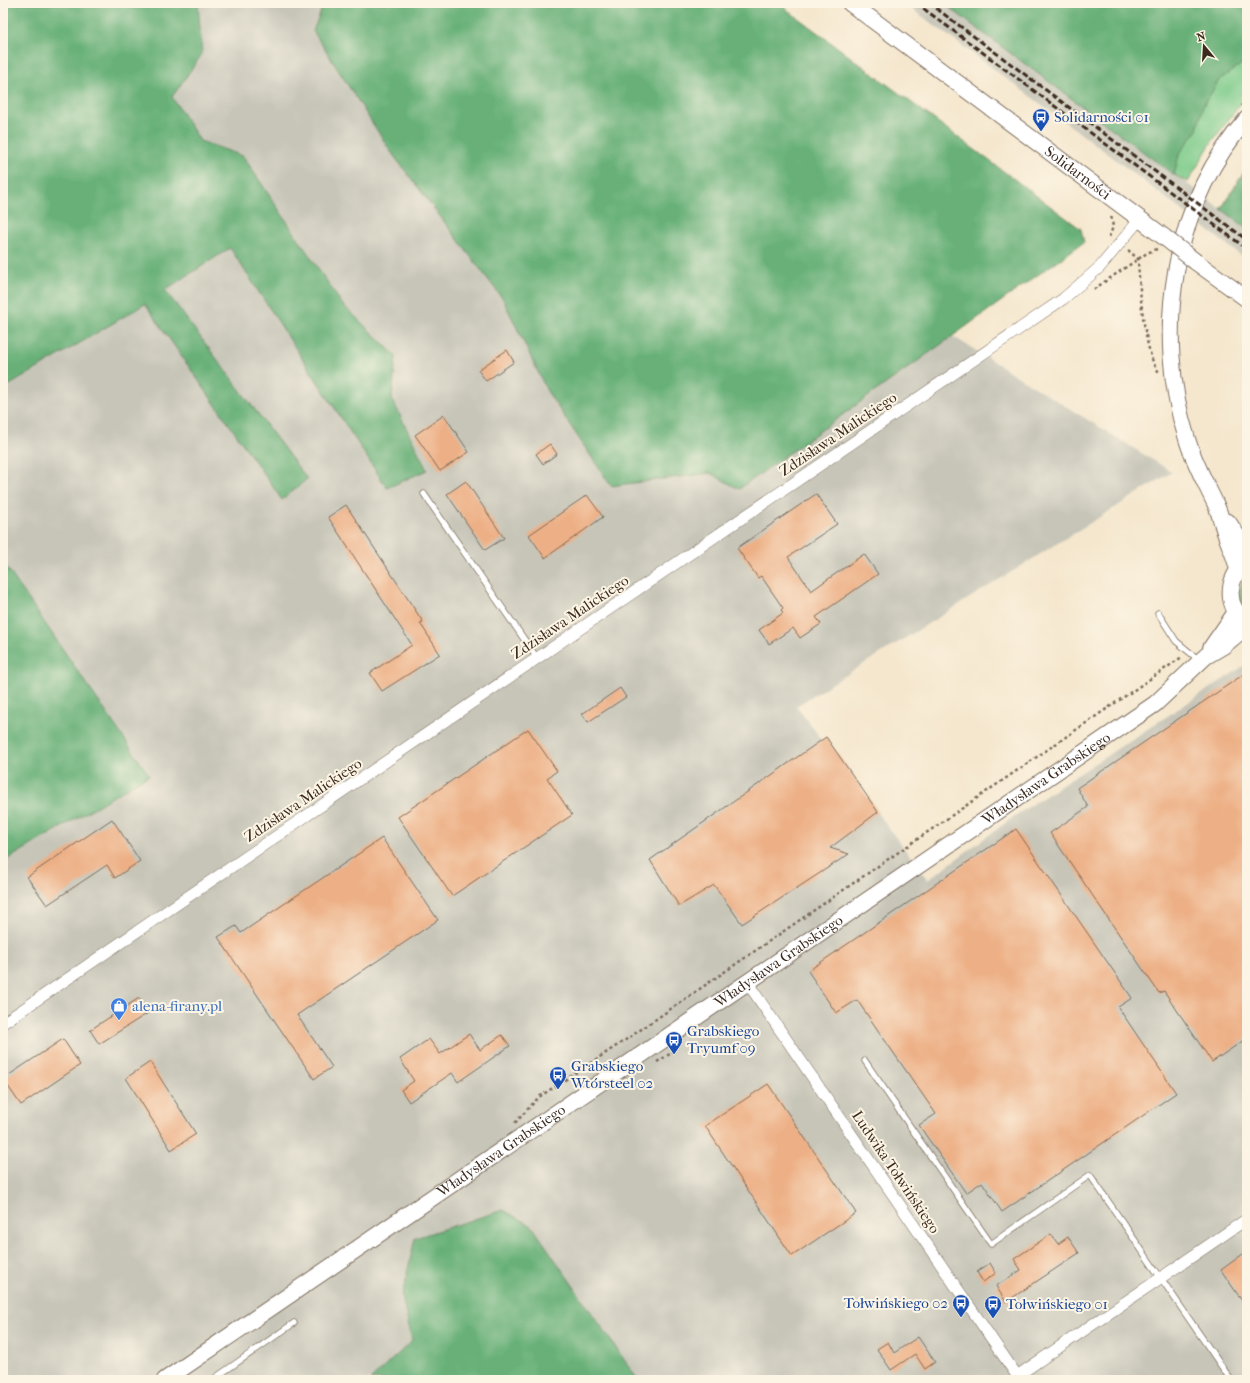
<svg xmlns="http://www.w3.org/2000/svg" width="1250" height="1383" font-family="'IM FELL French Canon',serif">
  <style>
    .industrial { fill: #c6c5b8 }
    .green { fill: #7fcc8c; stroke: #5d7b55 }
    .forest { fill: #67b078; stroke: #516d4b }
    .building { fill: #edb086 }
    .lines { fill: none; stroke-linecap: round; stroke-linejoin: round }
    .lane-casing { stroke: #7c6c5c; stroke-width: 7 }
    .street-casing { stroke: #7c6c5c; stroke-width: 12 }
    .secondary-casing { stroke: #7c6c5c; stroke-width: 18 }
    .path { stroke: #7c6c5c; stroke-width: 2.5; stroke-dasharray: 3 3; stroke-linecap: butt }
    .lane { stroke: #fff; stroke-width: 5.5 }
    .street { stroke: #fff; stroke-width: 11 }
    .secondary { stroke: #fff; stroke-width: 16 }
    .rail { stroke: #3b2a1e; stroke-width: 3; stroke-dasharray: 6 3; stroke-linecap: butt }
    .secondary-bridge-casing { stroke: #7c6c5c; stroke-width: 18; stroke-linecap: butt }
    .secondary-bridge { stroke: #fff; stroke-width: 16 }
    .labels { text-anchor: middle; stroke-width: 4; stroke-linejoin: round; paint-order: stroke }
    .transit-label { font-size: 15px; fill: #164399; stroke: #fcf5e5; text-anchor: start }
    .street-label { font-size: 15px; fill: #3b2a1e; stroke: #fcf5e5 }
    .shop-label { font-size: 15px; fill: #366cbe; stroke: #fcf5e5; text-anchor: start }
  </style>
  <rect width="100%" height="100%" fill="#fcf5e5"/>
  <filter id="ink" filterUnits="userSpaceOnUse"><feTurbulence type="fractalNoise" baseFrequency=".025" numOctaves="2"/><feDisplacementMap in="SourceGraphic" scale="8" xChannelSelector="R" yChannelSelector="G"/><feConvolveMatrix kernelMatrix="1 2 1 2 8 2 1 2 1" color-interpolation-filters="sRGB"/></filter>
  <filter id="wash" filterUnits="userSpaceOnUse"><feTurbulence type="fractalNoise" baseFrequency=".012" numOctaves="4" result="noise"/><feDisplacementMap in="SourceGraphic" scale="16" xChannelSelector="R" yChannelSelector="G"/><feGaussianBlur stdDeviation="0.9" result="paint"/><feColorMatrix in="noise" values="0 0 0 0 0 0 0 0 0 0 0 0 0 0 0 0 0 1.4 0 .05"/><feComposite in="paint" operator="in"/></filter>
  <g filter="url(#wash)">
    <rect width="100%" height="100%" fill="#f5e7ce"/>
    <path class="industrial" d="M3 3H414L1172 472 796 706 928 880 1016 815 1247 664V1380H3Z
      M904 3H943L1247 228V260L1099 147Z"/>
    <path class="green" d="M1247 60V95L1211 143 1188 182 1174 175 1179 154 1197 130 1203 106 1219 80Z
      M1247 574V609C1238 597 1238 585 1247 574Z"/>
    <path class="forest" d="M3 3H198L202 54 172 97 200 141 243 156 342 304 396 356 392 399 427 470 387 488 230 248 165 290 307 479 282 500 145 304 3 389Z
      M324 3H778L1081 229 1084 242 739 489 710 473 611 486 547 391 503 299 391 152 313 31Z
      M943 3H1247V60L1219 80 1203 106 1197 130 1179 154 1174 175Z
      M1247 167V228L1221 209Z
      M3 562 149 775 3 862Z
      M503 1210 532 1226 638 1380H370L412 1341 402 1296 415 1238Z"/>
    <g id="blocks">
      <path class="building" d="M507 350 514 362 486 381 478 370Z
        M444 415 469 452 440 471 415 435Z
        M550 444 557 454 543 464 536 454Z
        M466 481 504 538 485 550 447 494Z
        M816 494 837 524 788 557 811 591 864 554 878 574 816 617 821 624 800 638 793 628 769 644 759 630 783 613 781 610 783 608 761 576 758 578 737 548Z
        M587 495 603 517 545 558 529 535Z
        M346 505 423 622 420 623 440 654 382 691 370 673 412 645 328 517Z
        M1247 672V1038L1212 1062 1164 991 1159 993 1050 833 1088 807 1077 788Z
        M620 688 626 697 588 722 582 714Z
        M528 729 557 771 547 778 572 815 452 896 398 817Z
        M826 737 878 812 830 848 849 854 742 924 714 885 679 906 650 860Z
        M112 819 140 861 115 878 107 865 47 905 27 877Z
        M1016 829 1132 998 1118 1007 1176 1093 1002 1212 982 1182 966 1193 927 1137 919 1125 936 1114 857 1000 836 1013 808 971Z
        M382 838 438 920 297 1015 332 1067 314 1079 218 937 236 926 241 933Z
        M139 998 148 1013 99 1044 90 1030Z
        M469 1034 480 1050 502 1035 510 1046 458 1082 452 1073 409 1102 401 1090 414 1081 400 1059 429 1039 440 1054Z
        M63 1039 80 1065 21 1105 3 1079Z
        M150 1062 196 1134 171 1150 126 1078Z
        M768 1084 856 1213 792 1256 705 1126Z
        M1051 1234 1058 1244 1068 1237 1079 1253 1006 1302 996 1286 1021 1270 1014 1259Z
        M1247 1251V1308L1221 1270Z
        M990 1263 996 1273 983 1282 977 1272Z
        M918 1337 935 1362 925 1369 915 1354 891 1370 877 1349 888 1342 894 1353Z"/>
    </g>
  </g>
  <g filter="url(#ink)">
    <use href="#blocks" fill-opacity="0" stroke="#7c6c5c" stroke-width="1"/>
    <g class="lines">
      <g class="lane-casing">
        <path id="lane" d="M424 494 537 658
          M1158 613 1176 641 1199 660
          M865 1061 991 1244 1090 1175 1231 1380
          M212 1380 294 1323"/>
      </g>
      <g class="street-casing">
        <path id="street" d="M747 982 1020 1380
          M3 1023 1063 299 1100 267 1140 219
          M1017 1376 1247 1219"/>
      </g>
      <g class="secondary-casing">
        <g id="secondary">
          <path id="s1" d="M850 3 1164 237"/>
          <path d="M1196 262 1247 299"/>
          <path d="M1228 522 1247 551"/>
          <path d="M1245 563C1227 579 1224 607 1247 621"/>
          <path d="M1238 569C1235 557 1230 546 1226 535 1222 524 1220 513 1215 503 1205 482 1194 462 1187 439 1153 333 1172 204 1247 119"/>
          <path d="M1211 648 1236 612"/>
          <path id="s2" d="M165 1380 1155 704 1206 656 1223 646 1247 626"/>
        </g>
      </g>
      <path class="path" d="M1242 106 1247 100
        M1109 237 1113 227 1111 215
        M1128 250 1138 259C1139 283 1144 356 1159 372
        M1094 289 1147 253 1157 249
        M657 1062 673 1052
        M515 1123 539 1097 627 1039 1182 657"/>
      <use href="#lane" class="lane"/>
      <use href="#street" class="street"/>
      <use href="#secondary" class="secondary"/>
      <path class="rail" d="M916 3 1247 249
        M929 3 1247 240"/>
      <g class="secondary-bridge-casing">
        <path id="secondary-bridge" d="M1164 237 1196 262"/>
      </g>
      <use href="#secondary-bridge" class="secondary-bridge"/>
    </g>
  </g>
  <defs>
    <g id="bus-pin" transform="scale(0.9)"><path d="M0 17L-7.5 6A9.5 9.5 0 1 1 7.5 6Z" fill="#1a4fb4" stroke="#fcf5e5"/><path d="M-5-6H5V4H4V6H2V4H-2V6H-4V4H-5ZM-3.5-4V0h7V-4ZM-3.5 1.2v1.5H-2V1.2ZM2 1.2v1.5H3.5V1.2Z" fill="#fff"/></g>
    <g id="shop-pin" transform="scale(0.9)"><path d="M0 17L-7.5 6A9.5 9.5 0 1 1 7.5 6Z" fill="#3f7fe0" stroke="#fcf5e5"/><path d="M-5-2.5h2.3a2.7 3.5 0 0 1 5.4 0H5L5.5 6h-11ZM-1.5-2.5h3a1.5 2.3 0 0 0-3 0Z" fill="#fff"/></g>
  </defs>
  <g fill-rule="evenodd">
    <use href="#bus-pin" x="1041" y="117"/>
    <use href="#shop-pin" x="119" y="1006"/>
    <use href="#bus-pin" x="674" y="1040"/>
    <use href="#bus-pin" x="558" y="1075"/>
    <use href="#bus-pin" x="961" y="1303"/>
    <use href="#bus-pin" x="993" y="1304"/>
  </g>
  <g class="labels">
    <g class="transit-label">
      <text x="1054" y="122">Solidarności 01</text>
      <text x="687" y="1036">Grabskiego<tspan x="687" dy="17">Tryumf 09</tspan></text>
      <text x="571" y="1071">Grabskiego<tspan x="571" dy="17">Wtórsteel 02</tspan></text>
      <text x="948" y="1308" text-anchor="end">Tołwińskiego 02</text>
      <text x="1006" y="1309">Tołwińskiego 01</text>
    </g>
    <g class="street-label">
      <text dy="5" stroke="none"><textPath href="#s1" startOffset="284">Solidarności</textPath></text>
      <text transform="translate(838 434) rotate(-34)" y="5">Zdzisława Malickiego</text>
      <text transform="translate(570 617) rotate(-34)" y="5">Zdzisława Malickiego</text>
      <text dy="5" stroke="none"><textPath href="#s2" startOffset="1067">Władysława Grabskiego</textPath></text>
      <text transform="translate(303 800) rotate(-34)" y="5">Zdzisława Malickiego</text>
      <text dy="5" stroke="none"><textPath href="#s2" startOffset="743">Władysława Grabskiego</textPath></text>
      <text dy="5" stroke="none"><textPath href="#s2" startOffset="407">Władysława Grabskiego</textPath></text>
      <text transform="translate(896 1172) rotate(56)" y="5">Ludwika Tołwińskiego</text>
    </g>
    <g class="shop-label">
      <text x="132" y="1011">alena-firany.pl</text>
    </g>
  </g>
  <rect width="1250" height="1383" fill="none" stroke="#fcf5e5" stroke-width="16"/>
  <g transform="translate(1204 46) rotate(342)" stroke="#fcf5e5" stroke-width="3" paint-order="stroke">
  <path d="M0-3L7 15L0 10L-7 15Z" fill="#3b2a1e"/>
  <text y="-6" font-size="11" font-weight="bold" text-anchor="middle" fill="#3b2a1e">N</text>
  </g>
</svg>
